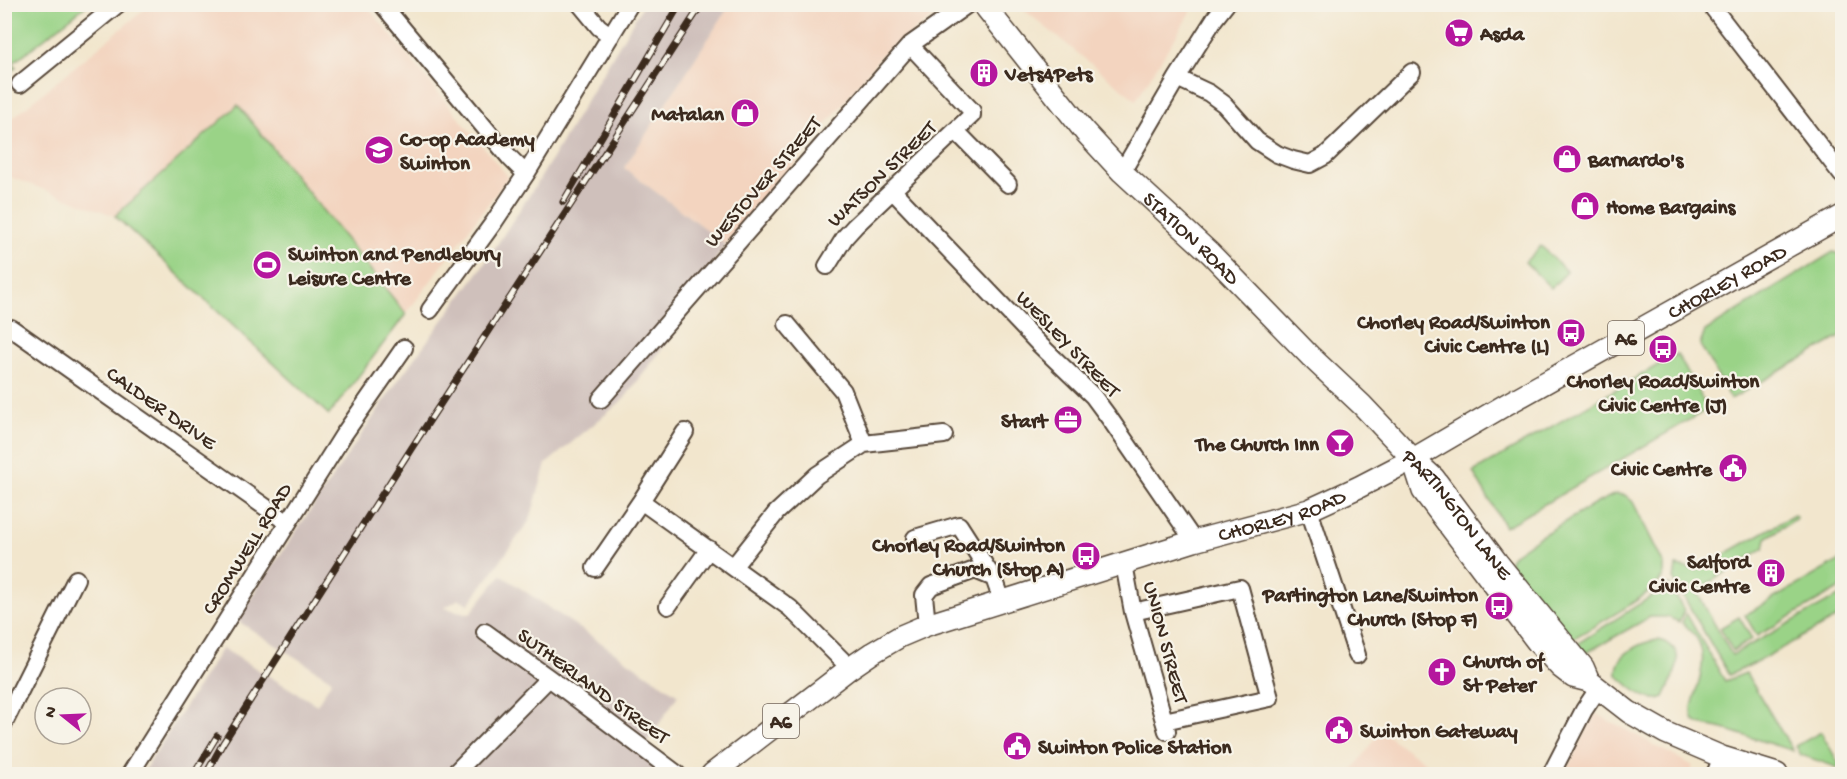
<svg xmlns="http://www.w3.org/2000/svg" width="1847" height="779" font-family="'Gochi Hand',sans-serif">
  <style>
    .built { fill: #f3d4bf }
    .industrial { fill: #cfc0bb }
    .green { fill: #9ad387; stroke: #6a7e52; stroke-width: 1.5 }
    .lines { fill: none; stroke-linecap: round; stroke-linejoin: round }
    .minor-casing { stroke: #564638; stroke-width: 20 }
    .major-casing { stroke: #564638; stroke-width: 24 }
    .minor { stroke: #fff; stroke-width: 16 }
    .major { stroke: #fff; stroke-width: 21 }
    .rail-casing { stroke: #3b2a1e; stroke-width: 7 }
    .rail { stroke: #f7f3e8; stroke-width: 4.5; stroke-dasharray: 14; stroke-linecap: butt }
    .labels { text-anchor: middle; stroke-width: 4.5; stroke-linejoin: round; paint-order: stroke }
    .shield { fill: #f7f3e8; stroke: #73665b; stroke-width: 1.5 }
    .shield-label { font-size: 20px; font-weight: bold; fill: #3b2a1e }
    .poi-label { font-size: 21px; font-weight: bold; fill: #3b2a1e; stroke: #f7f3e8; text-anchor: start }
    .street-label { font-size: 21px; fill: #3b2a1e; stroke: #f7f3e8 }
  </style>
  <rect width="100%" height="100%" fill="#f7f3e8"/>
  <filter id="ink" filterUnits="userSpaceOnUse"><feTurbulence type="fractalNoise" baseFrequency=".0167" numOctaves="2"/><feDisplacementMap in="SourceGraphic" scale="12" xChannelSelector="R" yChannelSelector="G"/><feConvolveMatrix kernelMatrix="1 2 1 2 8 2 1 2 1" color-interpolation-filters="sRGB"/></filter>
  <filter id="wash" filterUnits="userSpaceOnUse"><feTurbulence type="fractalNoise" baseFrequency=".008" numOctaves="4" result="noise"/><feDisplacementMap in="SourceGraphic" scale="24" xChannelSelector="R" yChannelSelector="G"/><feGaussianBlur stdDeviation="1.35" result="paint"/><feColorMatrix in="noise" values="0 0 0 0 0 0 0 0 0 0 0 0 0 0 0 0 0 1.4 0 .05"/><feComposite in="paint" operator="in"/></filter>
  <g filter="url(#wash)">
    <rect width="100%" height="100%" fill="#f2e6cd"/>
    <path class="built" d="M150 5H366L508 177 406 314 238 105 115 216 5 175 4 125Z
      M730 5H951L884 52 764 203 725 244 624 168Z
      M1018 5H1195L1136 100Z
      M1595 713 1693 766 1690 774H1565Z
      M1381 731 1441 774H1350Z"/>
    <path class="industrial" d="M643 5H730L624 168 725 244 662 349 624 399 546 464 530 520 469 604 459 599 444 608 470 614 501 575 678 695 640 753 668 774H142L222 648 317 705 332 680 236 620 397 382 483 266 538 182Z"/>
    <path class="green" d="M5 4H87V5L13 63 16 67 5 76Z
      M238 105 406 314 329 415 115 216Z
      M1541 246 1567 272 1551 288 1525 262Z
      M1833 252 1842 255V336L1731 399 1700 345 1705 331Z
      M1677 354 1708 409 1505 527 1473 472Z
      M1615 494 1625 495 1633 502 1664 565C1664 570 1665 574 1662 578 1650 597 1590 628 1569 641L1510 566V560L1514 554 1539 537 1597 503Z
      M1794 515 1797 518 1766 538 1764 548 1696 591 1732 655 1842 594V615L1751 665 1729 675 1674 580 1676 566 1697 570Z
      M1842 559V587L1757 636 1745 615Z
      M1669 585 1684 610 1679 622 1668 617H1650L1586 653 1575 645Z
      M1686 613 1725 681 1746 673 1793 751 1724 729 1699 724 1694 721 1692 714V707C1700 675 1715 647 1682 623Z
      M1739 617 1752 639 1733 651 1720 628Z
      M1658 640C1692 648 1673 677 1664 697 1646 705 1630 686 1617 675 1615 654 1640 642 1658 640Z
      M1821 732 1839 764 1842 762V769L1801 755 1796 746Z"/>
  </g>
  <g filter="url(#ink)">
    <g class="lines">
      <g class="minor-casing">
        <path id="minor" d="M382 4 510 158 526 174
          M580 4 599 27 611 36
          M1710 4 1842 175
          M1177 78 1209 93 1224 104 1257 141 1277 154 1293 160 1310 164 1325 156 1412 72
          M20 84 118 4
          M956 131 1008 184
          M1122 172 1177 78 1215 18 1226 4
          M893 191 1040 345 1093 396 1110 419 1194 541
          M827 266 845 237 855 226 972 115V111L910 45
          M430 310 494 222 526 174 630 4
          M787 324 843 391 864 444
          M11 328 288 523
          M601 399 910 45 968 4
          M641 501 790 608 850 668
          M1309 510 1357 655
          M915 538 959 525 993 578
          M1124 564 1133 612 1167 731
          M734 566 776 513 817 475 864 444 944 435
          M595 568 641 501 685 432
          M668 606 709 549
          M1133 612 1240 588 1270 698 1164 721
          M927 625 924 595 931 586 975 570 994 578 1002 601
          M485 632 549 678 677 774
          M4 723 76 579
          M130 774 344 434 404 348
          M454 774 549 678
          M1551 774 1584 710 1598 689
          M1715 774 1722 757"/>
      </g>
      <g class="major-casing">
        <g id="major">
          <path id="s1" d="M983 4 1085 132 1122 172 1210 253 1311 357 1362 405 1413 459 1434 478 1497 562 1583 667 1589 681"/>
          <path d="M1413 460 1423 491 1538 643 1560 667 1573 677 1589 681 1629 712 1666 733 1722 757 1777 774"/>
          <path id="s2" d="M712 774 850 668 872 653 901 636 927 625 1194 541 1309 510 1359 487 1413 459 1507 404 1842 216"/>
        </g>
      </g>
      <use href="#minor" class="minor"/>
      <use href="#major" class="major"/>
      <g class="rail-casing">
        <path id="rail" d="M563 202 680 4
          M194 774 217 736
          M206 774 223 743 411 449 702 4"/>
      </g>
      <use href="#rail" class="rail"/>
    </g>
  </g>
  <defs>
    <g id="supermarket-disc" transform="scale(1.5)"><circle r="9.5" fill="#b5179e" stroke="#f7f3e8"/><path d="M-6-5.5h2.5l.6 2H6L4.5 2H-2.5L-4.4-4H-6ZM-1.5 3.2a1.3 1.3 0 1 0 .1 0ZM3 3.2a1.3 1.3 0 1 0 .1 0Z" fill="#fff"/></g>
    <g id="building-disc" transform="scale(1.5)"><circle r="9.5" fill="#b5179e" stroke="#f7f3e8"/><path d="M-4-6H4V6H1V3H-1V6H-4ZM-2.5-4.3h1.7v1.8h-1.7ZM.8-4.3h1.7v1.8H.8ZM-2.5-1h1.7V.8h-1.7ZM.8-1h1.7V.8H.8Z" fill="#fff"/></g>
    <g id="shop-disc" transform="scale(1.5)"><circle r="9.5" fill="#b5179e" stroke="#f7f3e8"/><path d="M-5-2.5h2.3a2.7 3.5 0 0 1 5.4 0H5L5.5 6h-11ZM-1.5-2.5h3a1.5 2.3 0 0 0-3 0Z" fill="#fff"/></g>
    <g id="school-disc" transform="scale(1.5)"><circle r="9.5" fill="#b5179e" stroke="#f7f3e8"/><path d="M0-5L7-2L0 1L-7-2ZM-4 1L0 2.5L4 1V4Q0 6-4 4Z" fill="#fff"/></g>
    <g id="stadium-disc" transform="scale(1.5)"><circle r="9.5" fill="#b5179e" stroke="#f7f3e8"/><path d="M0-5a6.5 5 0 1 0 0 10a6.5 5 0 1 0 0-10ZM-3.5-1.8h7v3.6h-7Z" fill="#fff"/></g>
    <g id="bus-disc" transform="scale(1.5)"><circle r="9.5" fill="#b5179e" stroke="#f7f3e8"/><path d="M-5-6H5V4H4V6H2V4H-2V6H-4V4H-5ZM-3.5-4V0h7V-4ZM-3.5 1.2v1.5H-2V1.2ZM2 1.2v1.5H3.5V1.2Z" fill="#fff"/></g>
    <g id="office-disc" transform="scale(1.5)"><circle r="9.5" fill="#b5179e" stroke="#f7f3e8"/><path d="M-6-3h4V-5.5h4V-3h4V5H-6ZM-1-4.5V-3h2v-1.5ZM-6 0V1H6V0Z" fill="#fff"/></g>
    <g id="bar-disc" transform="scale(1.5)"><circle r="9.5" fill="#b5179e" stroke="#f7f3e8"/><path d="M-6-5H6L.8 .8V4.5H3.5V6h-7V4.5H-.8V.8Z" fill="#fff"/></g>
    <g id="civic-disc" transform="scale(1.5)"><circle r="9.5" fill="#b5179e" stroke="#f7f3e8"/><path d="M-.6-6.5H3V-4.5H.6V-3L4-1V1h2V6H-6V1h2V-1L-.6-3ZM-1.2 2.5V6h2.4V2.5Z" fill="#fff"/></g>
    <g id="church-disc" transform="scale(1.5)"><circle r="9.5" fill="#b5179e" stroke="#f7f3e8"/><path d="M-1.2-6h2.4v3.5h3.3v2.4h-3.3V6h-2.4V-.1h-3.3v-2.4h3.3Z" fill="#fff"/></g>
  </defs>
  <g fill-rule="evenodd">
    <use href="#supermarket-disc" x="1459" y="33"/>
    <use href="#building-disc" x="984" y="73"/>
    <use href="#shop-disc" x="745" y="113"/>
    <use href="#school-disc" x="379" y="150"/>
    <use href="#shop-disc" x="1567" y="159"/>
    <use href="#shop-disc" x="1585" y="206"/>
    <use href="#stadium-disc" x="267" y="265"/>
    <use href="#bus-disc" x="1571" y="333"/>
    <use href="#bus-disc" x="1663" y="349"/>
    <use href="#office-disc" x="1068" y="420"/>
    <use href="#bar-disc" x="1340" y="443"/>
    <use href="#civic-disc" x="1733" y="468"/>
    <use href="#bus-disc" x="1086" y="556"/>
    <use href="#building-disc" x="1771" y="573"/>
    <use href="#bus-disc" x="1499" y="606"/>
    <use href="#church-disc" x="1442" y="672"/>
    <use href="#civic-disc" x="1339" y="730"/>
    <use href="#civic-disc" x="1017" y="746"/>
  </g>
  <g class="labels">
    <g class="shield">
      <rect x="1608" y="321" width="36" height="34" rx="4.5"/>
      <rect x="763" y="704" width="36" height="34" rx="4.5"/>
    </g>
    <g class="shield-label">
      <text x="1626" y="345">A6</text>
      <text x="781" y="728">A6</text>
    </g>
    <g class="poi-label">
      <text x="1480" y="40">Asda</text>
      <text x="1005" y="80">Vets4Pets</text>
      <text x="724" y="120" text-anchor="end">Matalan</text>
      <text x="400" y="145">Co-op Academy<tspan x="400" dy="24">Swinton</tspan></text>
      <text x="1588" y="166">Barnardo's</text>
      <text x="1606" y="213">Home Bargains</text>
      <text x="288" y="260">Swinton and Pendlebury<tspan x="288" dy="24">Leisure Centre</tspan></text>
      <text x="1550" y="328" text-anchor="end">Chorley Road/Swinton<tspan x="1550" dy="24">Civic Centre (L)</tspan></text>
      <text x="1663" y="387" text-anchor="middle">Chorley Road/Swinton<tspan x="1663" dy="24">Civic Centre (J)</tspan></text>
      <text x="1047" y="427" text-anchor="end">Start</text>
      <text x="1319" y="450" text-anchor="end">The Church Inn</text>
      <text x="1712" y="475" text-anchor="end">Civic Centre</text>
      <text x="1065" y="551" text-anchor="end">Chorley Road/Swinton<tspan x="1065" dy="24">Church (Stop A)</tspan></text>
      <text x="1750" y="568" text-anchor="end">Salford<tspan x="1750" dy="24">Civic Centre</tspan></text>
      <text x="1478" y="601" text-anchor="end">Partington Lane/Swinton<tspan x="1478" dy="24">Church (Stop F)</tspan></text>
      <text x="1463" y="667">Church of<tspan x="1463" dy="24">St Peter</tspan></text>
      <text x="1360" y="737">Swinton Gateway</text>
      <text x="1038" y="753">Swinton Police Station</text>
    </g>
    <g class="street-label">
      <text transform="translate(881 173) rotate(-44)" y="7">WATSON STREET</text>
      <text transform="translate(762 181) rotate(-49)" y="7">WESTOVER STREET</text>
      <text dy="7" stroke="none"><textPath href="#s1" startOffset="314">STATION ROAD</textPath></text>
      <text dy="7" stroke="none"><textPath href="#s2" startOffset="1138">CHORLEY ROAD</textPath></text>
      <text transform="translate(1069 343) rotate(46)" y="7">WESLEY STREET</text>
      <text transform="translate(162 407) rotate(35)" y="7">CALDER DRIVE</text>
      <text dy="7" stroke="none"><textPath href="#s2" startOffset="634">CHORLEY ROAD</textPath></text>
      <text dy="7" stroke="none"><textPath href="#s1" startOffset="698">PARTINGTON LANE</textPath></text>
      <text transform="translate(246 548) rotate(-58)" y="7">CROMWELL ROAD</text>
      <text transform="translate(1167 642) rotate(75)" y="7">UNION STREET</text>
      <text transform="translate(594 685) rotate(36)" y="7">SUTHERLAND STREET</text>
    </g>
  </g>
  <rect width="1847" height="779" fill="none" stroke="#f7f3e8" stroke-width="24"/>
  <g transform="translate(63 716) rotate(288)"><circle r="28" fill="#f7f3e8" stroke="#aca397" stroke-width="1.5"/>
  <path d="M0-4.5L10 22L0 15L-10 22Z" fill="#b5179e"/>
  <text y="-9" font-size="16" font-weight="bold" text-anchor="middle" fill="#3b2a1e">N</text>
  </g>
</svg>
